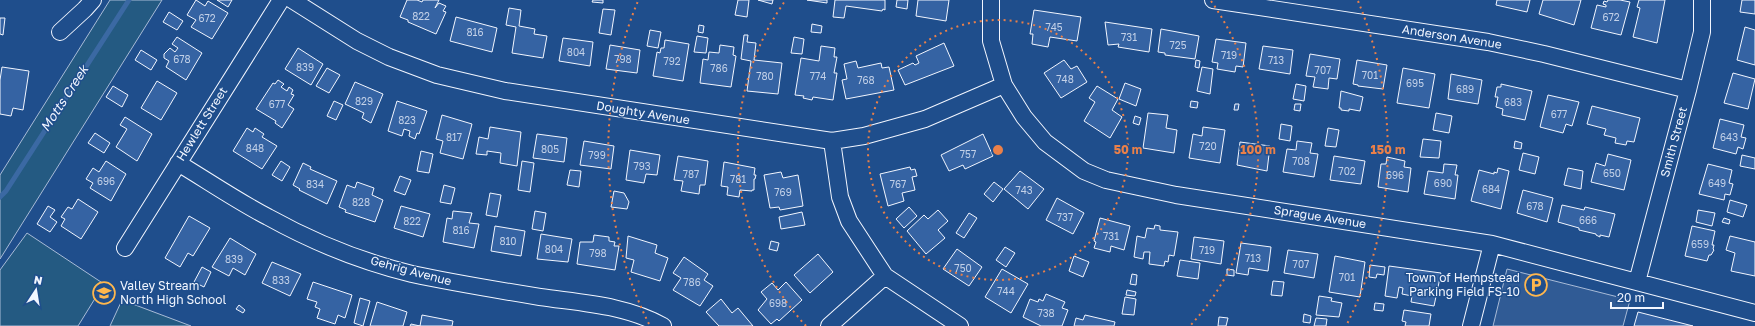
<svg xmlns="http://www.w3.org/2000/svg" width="1755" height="326" font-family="'Golos Text',sans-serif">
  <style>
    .green { fill: #245a82; stroke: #a8bbd7 }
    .parking { fill: #305b95; stroke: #a8bbd7 }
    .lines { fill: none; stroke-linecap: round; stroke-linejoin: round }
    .stream { stroke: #3b69a3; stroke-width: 5 }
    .building { fill: #3563a3; stroke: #f2f6ff }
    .street-casing { stroke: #f2f6ff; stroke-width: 18 }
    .street { stroke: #1f4e8c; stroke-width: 16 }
    .ring { fill: none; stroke: #ea8049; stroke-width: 2; stroke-dasharray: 2 4 }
    .labels { text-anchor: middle; stroke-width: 3; stroke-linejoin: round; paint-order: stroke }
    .number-label { font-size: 10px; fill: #c3d1e8 }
    .street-label { font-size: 12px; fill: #f2f6ff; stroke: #1f4e8c }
    .poi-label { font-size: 12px; fill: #f2f6ff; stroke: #1f4e8c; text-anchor: end }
    .water-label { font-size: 13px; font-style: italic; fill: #f2f6ff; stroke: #1f4e8c }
    .centre { fill: #ea8049; stroke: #1f4e8c; stroke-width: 2 }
    .ring-label { font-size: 12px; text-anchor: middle; font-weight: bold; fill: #ea8049; stroke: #1f4e8c; stroke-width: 3; stroke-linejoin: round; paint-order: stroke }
  </style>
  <rect width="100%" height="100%" fill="#1f4e8c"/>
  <path class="green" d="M110 0H162L0 259V175Z
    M27 233 104 284 78 326H0V270Z
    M122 300 191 326H110Z"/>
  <path class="parking" d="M1507 269 1630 300 1623 326H1493Z"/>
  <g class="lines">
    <path class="stream" d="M0 197 6 191 129 0"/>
  </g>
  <path class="building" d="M196 0 205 6 208 1 228 13 212 39 191 27 196 20 187 15Z
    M217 0H232L228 7Z
    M407 0H417L422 2 423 0H439L435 8 439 3 446 6 443 11 446 12 436 34 408 22V20L400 17Z
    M593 0H603V3L592 2Z
    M738 0H749L747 17 735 15Z
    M758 0H773L772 4Z
    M807 0H827V3Z
    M835 0H885V10L883 9 882 11 846 6 844 18 833 17Z
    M897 0H908L907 9 896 7Z
    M918 0H949L946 21 916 16Z
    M1497 0H1530L1527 12 1496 5Z
    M1543 0H1581L1574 25 1539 14Z
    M1608 0H1620L1630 2 1621 35 1591 28 1597 5 1606 7V5L1603 4 1604 1 1607 2Z
    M1639 0H1665L1657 43 1633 37 1640 8 1637 7Z
    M1742 0H1755V14L1740 12Z
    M509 8 521 10 519 26 535 29 534 34 547 36 543 58 512 53 516 27 506 25Z
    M603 9 615 10 611 35 599 33Z
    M1034 10 1081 17 1077 41 1050 37 1048 47 1032 44 1033 34H1030Z
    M169 12 183 21 177 30 163 22Z
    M456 17 497 28 492 52 450 41Z
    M0 18H5L3 35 0 34Z
    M1105 22 1152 29 1149 52 1118 47 1119 44 1108 45Z
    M812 24 822 26 821 33 811 32Z
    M699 25 704 26 703 33 698 32Z
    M1745 27 1755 30V65L1737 60Z
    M1161 29 1199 36 1195 59 1165 55V53L1158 52Z
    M650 30 661 32 658 48 647 46Z
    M744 35H748L747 42 756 43 754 60 782 63 778 94 747 91 751 61 741 59Z
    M697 36 708 38 706 53 694 52Z
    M177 37 202 53 186 80 166 67 169 61 164 58V54L170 48 175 52 178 48 172 44Z
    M794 37 804 39 802 54 791 53Z
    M563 38 593 42 590 66 559 61Z
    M1216 39 1246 43 1243 67 1236 66 1235 72 1217 69 1218 63 1212 62Z
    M665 40 689 44 683 81 653 76 657 52 660 53 661 48H664Z
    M944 43 954 66 905 85 898 70 913 63 915 65 919 63 916 56Z
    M610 45 640 50 637 73 606 69Z
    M720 45 734 47 733 55 736 56 731 87 700 83 703 59 708 60 709 52 719 53Z
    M821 46 835 48 834 57H837L834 73H837L833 100 813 97 812 100 803 98 804 96 795 95 801 58 819 61Z
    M1263 46 1293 50 1290 74 1259 69Z
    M298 48 323 64 311 85 285 69Z
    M141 50 157 60 151 70 135 60Z
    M1310 54 1340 59 1337 79 1329 78 1328 89 1313 87 1315 77 1306 76Z
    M1064 60 1071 69 1077 66 1087 82 1061 98 1044 73Z
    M1196 60 1200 61 1199 68 1195 67Z
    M1357 60 1387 65 1383 89 1358 86V85L1353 84Z
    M856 61 858 68 881 63 882 68 889 67 894 90 846 99 842 80 847 79 844 64Z
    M2 67 29 71 23 110 13 108 11 116 0 114V80Z
    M1202 67 1213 69 1210 94 1197 91Z
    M327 68 340 75 329 93 316 86Z
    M1403 68 1435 74 1429 108 1397 103Z
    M1733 73 1755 79 1748 109 1724 103Z
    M1451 74 1482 80 1478 104 1448 99Z
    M278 80 284 84 281 87 287 91 289 87 293 90 291 94 294 95 288 105 294 109 282 128 275 123 276 121 256 109 273 83 275 84Z
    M157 81 177 93 161 120 141 108Z
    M355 82 383 94 371 123 362 118 364 113 345 104Z
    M1125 83 1141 89 1136 106 1119 99Z
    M1296 84 1306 86 1304 101 1293 99Z
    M1501 84 1532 91 1525 120 1502 115 1503 109 1496 107 1498 97H1495L1497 87H1501Z
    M113 86 128 95 122 107 106 97Z
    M1097 86 1118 99 1112 110 1122 117 1110 138 1084 121 1095 102 1089 98Z
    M1341 91 1363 97 1360 111 1349 109V111L1341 110V108H1339Z
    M1548 95 1579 102 1572 126 1566 124 1563 133 1540 127Z
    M334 101 343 105 336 120 327 116Z
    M397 101 427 111 419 134 417 133 415 139 409 136 410 131 404 129 402 136 388 131Z
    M1191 101 1198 102 1197 108 1190 107Z
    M1235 104H1239L1238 110H1234Z
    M1295 104H1301L1300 111 1294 110Z
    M1592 106 1640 118 1634 142 1627 141 1626 145 1615 143 1616 138 1604 135 1606 129 1587 124Z
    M1148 113 1168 115 1166 128 1177 130 1174 153 1143 148Z
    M1436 113 1452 116 1449 133 1433 130Z
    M442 115 472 124 463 159 440 153 443 141 436 139Z
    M1135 116 1141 118 1139 125 1133 123Z
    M125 117 152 134 137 161 116 147 127 129 120 125Z
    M1720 119 1744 125 1741 137 1746 138 1743 149 1738 147 1736 154 1713 148Z
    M1281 124 1292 126 1290 141 1279 139Z
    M490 127 521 132 517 166 500 163 501 153 487 151V155L476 154 479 137 488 139Z
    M1203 127 1225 130 1220 163 1189 158 1193 134 1202 136Z
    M247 128 253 132 255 128 264 134 262 137 277 146 262 169 233 151Z
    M1328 128 1339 130 1336 147 1325 146Z
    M95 133 110 143 104 153 88 143Z
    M537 134 567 138 564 162 533 158Z
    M983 134 993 156 965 169 963 165 949 171 941 155Z
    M1423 139 1441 141 1439 158 1420 157Z
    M584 141 614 146 611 169 580 165Z
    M1297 141 1312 143 1310 153 1318 154 1314 177 1283 172 1287 149 1296 150Z
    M1515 141 1522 143 1521 149 1514 148Z
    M1240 142 1270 146 1267 171 1237 165Z
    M630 150 660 155 657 175 646 174 644 183 626 180Z
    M421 151 433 154 429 173 417 171Z
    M1523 153 1539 157 1535 174 1519 170Z
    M1608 154 1631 160 1624 190 1591 182 1596 163 1605 166Z
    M1742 155 1755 158V169L1740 166Z
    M678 156 708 161 705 185H700L699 194 681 191 683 181 674 180Z
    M1334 156 1365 161 1361 184 1330 180Z
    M1387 157 1405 161 1404 167 1411 168 1408 192 1378 187 1381 164H1386Z
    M106 161 126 174 111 201 90 188 93 183 86 179 93 168 99 172Z
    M281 161 290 167 282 181 272 175Z
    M522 161 534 163 530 192 518 190Z
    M724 162 755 168 754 175H756L755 179H754V190H752V191L740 190 739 197 727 195 728 187 721 186Z
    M303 163 311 167 310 169 337 181 327 204 299 190 300 189 293 185Z
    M1444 164 1457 165 1455 175H1458L1455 199 1424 194 1428 171 1443 173Z
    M1708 164 1732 170 1729 183 1733 184 1730 195 1725 194 1724 200 1699 194Z
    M910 167 911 170 915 169 917 176 912 177 915 190 902 193 904 201 888 206 880 174Z
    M1498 168 1509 171 1501 209 1471 201 1479 170 1494 174V172L1497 173Z
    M1568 168 1583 171 1581 189 1564 185Z
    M570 170 581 171 579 187 567 185Z
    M1020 171 1044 189 1028 209 1004 189Z
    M781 172 783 178 798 175 803 206 780 210 779 207 770 208 764 175Z
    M400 176 411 180 405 195 394 191Z
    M357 182 374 188 372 195 383 200 375 222 345 212 346 210 339 207 347 185 355 188Z
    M994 182 1003 189 993 202 984 194Z
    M444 185 455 188 451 204 440 202Z
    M1523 190 1553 198 1547 222 1517 213Z
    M614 191 624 193 629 202 627 209 611 207Z
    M490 193 501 195 497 217 486 215Z
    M1057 198 1084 213 1073 234 1046 220Z
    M78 199 98 212 81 239 61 226 65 219 61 217 68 207 72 209Z
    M1730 200 1747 205 1743 217 1727 212Z
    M1562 205 1584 210 1585 207 1615 214 1609 237 1600 235V237L1596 235V234L1579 230V228L1558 222Z
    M48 206 55 210 50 217 57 222 50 232 37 224Z
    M401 206 430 214 423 237 394 228Z
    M909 207 917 216 904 228 896 219Z
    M938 210 948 221 938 230 945 238 926 254 907 231 924 215 928 219Z
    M1698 210 1715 213 1712 226 1696 222Z
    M453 211 472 213 469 223 479 224 474 248 443 242 447 218 452 219Z
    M535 211 546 213 543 231 532 229Z
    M802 212 805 225 781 229 779 217Z
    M969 213 977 218 964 238 956 233Z
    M189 216 210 228 193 256 188 253 180 267 165 258Z
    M1100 218 1130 226 1124 250 1111 246 1110 252 1094 248 1096 242 1094 241Z
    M1724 218 1730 220 1729 224 1722 222Z
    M1155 225 1160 226V230L1178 232 1174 256 1169 255 1168 262 1165 261 1164 266 1149 264 1150 252H1144L1143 259 1134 257 1137 236 1145 238 1147 228 1154 229Z
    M495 226 525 231 521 256 491 251Z
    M1692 226 1715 231 1712 245H1714L1713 249 1714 250 1711 255H1709L1707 261 1685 256Z
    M541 234 572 239 568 262 537 259Z
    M594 235 609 237V241L615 242 614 246H619L615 270 577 264 580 242H593Z
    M628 236 657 245 655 253 668 258 660 281 631 272 634 260 626 258Z
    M1730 236 1755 242V276L1731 271 1735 253 1726 250Z
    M1194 237 1224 241 1221 264 1191 259Z
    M230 238 256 254 245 275 233 268 229 276 212 267Z
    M771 241 779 243 777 251 769 249Z
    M1241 243 1271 247 1268 271 1249 268 1248 275 1236 273Z
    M1005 247 1015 253 1006 267 996 260Z
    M957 249 982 267 969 286 943 269Z
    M1288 250 1318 254 1314 278 1284 273Z
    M818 254 833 272 810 293 794 275Z
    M1074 256 1089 262 1083 277 1069 271Z
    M1335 256 1365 262 1360 297 1329 292Z
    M684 257 708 274 704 280 713 286 700 306 673 290 681 278 673 273Z
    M1180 260 1200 263 1198 279 1177 276Z
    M272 262 301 274 290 296 262 283Z
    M1370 265 1385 267 1384 275 1377 274 1376 278 1369 277Z
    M1389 266 1441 273 1434 306 1411 302 1412 296 1402 294 1403 288 1399 287 1397 298 1385 296Z
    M202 267 211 272 204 287 194 282Z
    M1002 269 1028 284 1011 313 985 297Z
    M1227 269 1234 270V276L1227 275Z
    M1132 274 1137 275 1136 285 1130 284Z
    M1273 281 1284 282 1282 296 1271 295Z
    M313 282 352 295 345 318 338 315 335 324 317 318 320 309 315 307 317 302 307 299Z
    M786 282 802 300 779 321 777 319 771 324 758 310 767 299 761 292 772 283 778 290Z
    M1127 290 1136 292 1135 296 1126 295Z
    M1046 294 1065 302 1062 308 1068 310 1062 326H1041L1023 317 1030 299 1038 302 1039 299 1043 301Z
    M1319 296 1332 298 1331 301 1342 303 1339 317 1316 315Z
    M1125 297 1136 299 1134 315 1122 314Z
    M360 298 370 301 363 326 354 323Z
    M721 299 732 313 738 308 753 326H719L706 312Z
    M377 302 407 312 403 326H370Z
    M1375 303 1384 304 1383 311 1374 310Z
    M239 305 245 310 243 313 236 309Z
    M1404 310 1431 314 1429 326H1405L1406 322 1402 321Z
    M1638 312 1693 326H1634Z
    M1304 314 1311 316 1310 323 1303 322Z
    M422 315 453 321 452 326H410L411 324 420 326Z
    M1085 315 1115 322 1114 326H1074L1076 318 1083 320Z
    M1219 317 1228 318 1226 326H1218Z
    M1316 318 1327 319 1326 326H1314Z"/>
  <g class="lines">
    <g class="street-casing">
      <path id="street" d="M292 0 357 41 389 57 437 75 505 91 832 141 864 136 925 119 1004 85
        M991 0V41L1004 85 1024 117 1045 142 1084 171 1106 180 1176 195 1492 244 1755 313
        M1213 0 1488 42 1544 54 1688 90
        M60 32 85 9 93 0
        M832 141 840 197 849 221 885 276 960 326
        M178 163C208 181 237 201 268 217 313 242 363 262 412 274 454 283 497 290 540 297 581 303 626 305 663 326
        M125 248 281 0
        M1637 282 1688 90 1702 32V0
        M829 326 885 276
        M1471 326 1492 244"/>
    </g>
    <use href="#street" class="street"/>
  </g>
  <g class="ring">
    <circle cx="998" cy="150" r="130"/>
    <path d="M806 326A260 260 0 0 1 785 1M1211 1A260 260 0 0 1 1190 326"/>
    <path d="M649 324A390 390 0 0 1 638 1M1358 1A390 390 0 0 1 1347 324"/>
  </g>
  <defs>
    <g id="parking-ring" transform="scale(1.15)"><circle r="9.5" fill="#1f4e8c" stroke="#ffb74d" stroke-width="1.5"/><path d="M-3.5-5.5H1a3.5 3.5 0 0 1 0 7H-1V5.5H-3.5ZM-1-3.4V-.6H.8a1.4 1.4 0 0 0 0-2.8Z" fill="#ffb74d"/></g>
    <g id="school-ring" transform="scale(1.15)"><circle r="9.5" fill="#1f4e8c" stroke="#ffb74d" stroke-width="1.5"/><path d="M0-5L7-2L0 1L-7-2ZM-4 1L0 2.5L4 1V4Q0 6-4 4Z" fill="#ffb74d"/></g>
  </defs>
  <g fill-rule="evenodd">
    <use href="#parking-ring" x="1536" y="285"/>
    <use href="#school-ring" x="104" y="293"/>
  </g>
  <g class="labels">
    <g class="number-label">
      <text x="421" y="20">822</text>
      <text x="1611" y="21">672</text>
      <text x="207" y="22">672</text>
      <text x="1054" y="31">745</text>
      <text x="475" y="36">816</text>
      <text x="1129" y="41">731</text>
      <text x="1178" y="49">725</text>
      <text x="576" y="56">804</text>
      <text x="1229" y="59">719</text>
      <text x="182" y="63">678</text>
      <text x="623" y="63">798</text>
      <text x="1276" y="64">713</text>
      <text x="672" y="65">792</text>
      <text x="305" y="71">839</text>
      <text x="719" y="72">786</text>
      <text x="1323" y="74">707</text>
      <text x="1370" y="79">701</text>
      <text x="765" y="80">780</text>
      <text x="818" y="80">774</text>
      <text x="1065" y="83">748</text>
      <text x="866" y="84">768</text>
      <text x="1415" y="87">695</text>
      <text x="1465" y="93">689</text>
      <text x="364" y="105">829</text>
      <text x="1513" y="106">683</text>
      <text x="277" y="108">677</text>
      <text x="1559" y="118">677</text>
      <text x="407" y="124">823</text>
      <text x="454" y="141">817</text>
      <text x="1729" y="141">643</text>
      <text x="1208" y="150">720</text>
      <text x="255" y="152">848</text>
      <text x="550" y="153">805</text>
      <text x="968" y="158">757</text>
      <text x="597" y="159">799</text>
      <text x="1301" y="165">708</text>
      <text x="642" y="170">793</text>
      <text x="1347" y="175">702</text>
      <text x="1612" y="177">650</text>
      <text x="691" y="178">787</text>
      <text x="1395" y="179">696</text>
      <text x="738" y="183">781</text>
      <text x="106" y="185">696</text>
      <text x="1443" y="187">690</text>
      <text x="1717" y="187">649</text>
      <text x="315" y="188">834</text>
      <text x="898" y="188">767</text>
      <text x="1491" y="193">684</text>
      <text x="1024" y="194">743</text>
      <text x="783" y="196">769</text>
      <text x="361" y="206">828</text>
      <text x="1535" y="210">678</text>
      <text x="1065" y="221">737</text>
      <text x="1588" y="224">666</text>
      <text x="412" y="225">822</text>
      <text x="461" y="234">816</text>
      <text x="1111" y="240">731</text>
      <text x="508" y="245">810</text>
      <text x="1700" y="248">659</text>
      <text x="554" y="253">804</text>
      <text x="1207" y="254">719</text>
      <text x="598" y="257">798</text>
      <text x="1253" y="262">713</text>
      <text x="234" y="263">839</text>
      <text x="1301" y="268">707</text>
      <text x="963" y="272">750</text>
      <text x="1347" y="281">701</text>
      <text x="281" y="284">833</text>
      <text x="692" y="286">786</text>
      <text x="1006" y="295">744</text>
      <text x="778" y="307">698</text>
      <text x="1046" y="317">738</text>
    </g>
    <g class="street-label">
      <text transform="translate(1452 37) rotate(9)" y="4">Anderson Avenue</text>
      <text transform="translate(643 113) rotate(9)" y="4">Doughty Avenue</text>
      <text transform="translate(202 124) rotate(-58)" y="4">Hewlett Street</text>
      <text transform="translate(1674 142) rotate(-75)" y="4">Smith Street</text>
      <text transform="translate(1320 217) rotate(9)" y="4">Sprague Avenue</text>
      <text transform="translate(411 271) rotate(15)" y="4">Gehrig Avenue</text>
    </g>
    <g class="poi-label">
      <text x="1520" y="282">Town of Hempstead<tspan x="1520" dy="14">Parking Field FS-10</tspan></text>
      <text x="120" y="290" text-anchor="start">Valley Stream<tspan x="120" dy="14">North High School</tspan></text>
    </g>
    <g class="water-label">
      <text transform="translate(64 98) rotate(-57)" y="5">Motts Creek</text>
    </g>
  </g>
  <circle cx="998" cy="150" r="6" class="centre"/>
  <g class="ring-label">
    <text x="1128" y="154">50 m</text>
    <text x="1258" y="154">100 m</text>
    <text x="1388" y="154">150 m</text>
  </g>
  <g transform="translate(36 290) rotate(12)" stroke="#1f4e8c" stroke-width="3" paint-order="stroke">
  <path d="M0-3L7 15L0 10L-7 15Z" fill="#f2f6ff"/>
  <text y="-6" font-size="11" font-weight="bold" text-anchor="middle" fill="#f2f6ff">N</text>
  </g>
  <path d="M1611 302v6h52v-6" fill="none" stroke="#f2f6ff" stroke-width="2"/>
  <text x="1617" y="302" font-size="12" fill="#f2f6ff" stroke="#1f4e8c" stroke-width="3" paint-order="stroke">20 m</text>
</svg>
